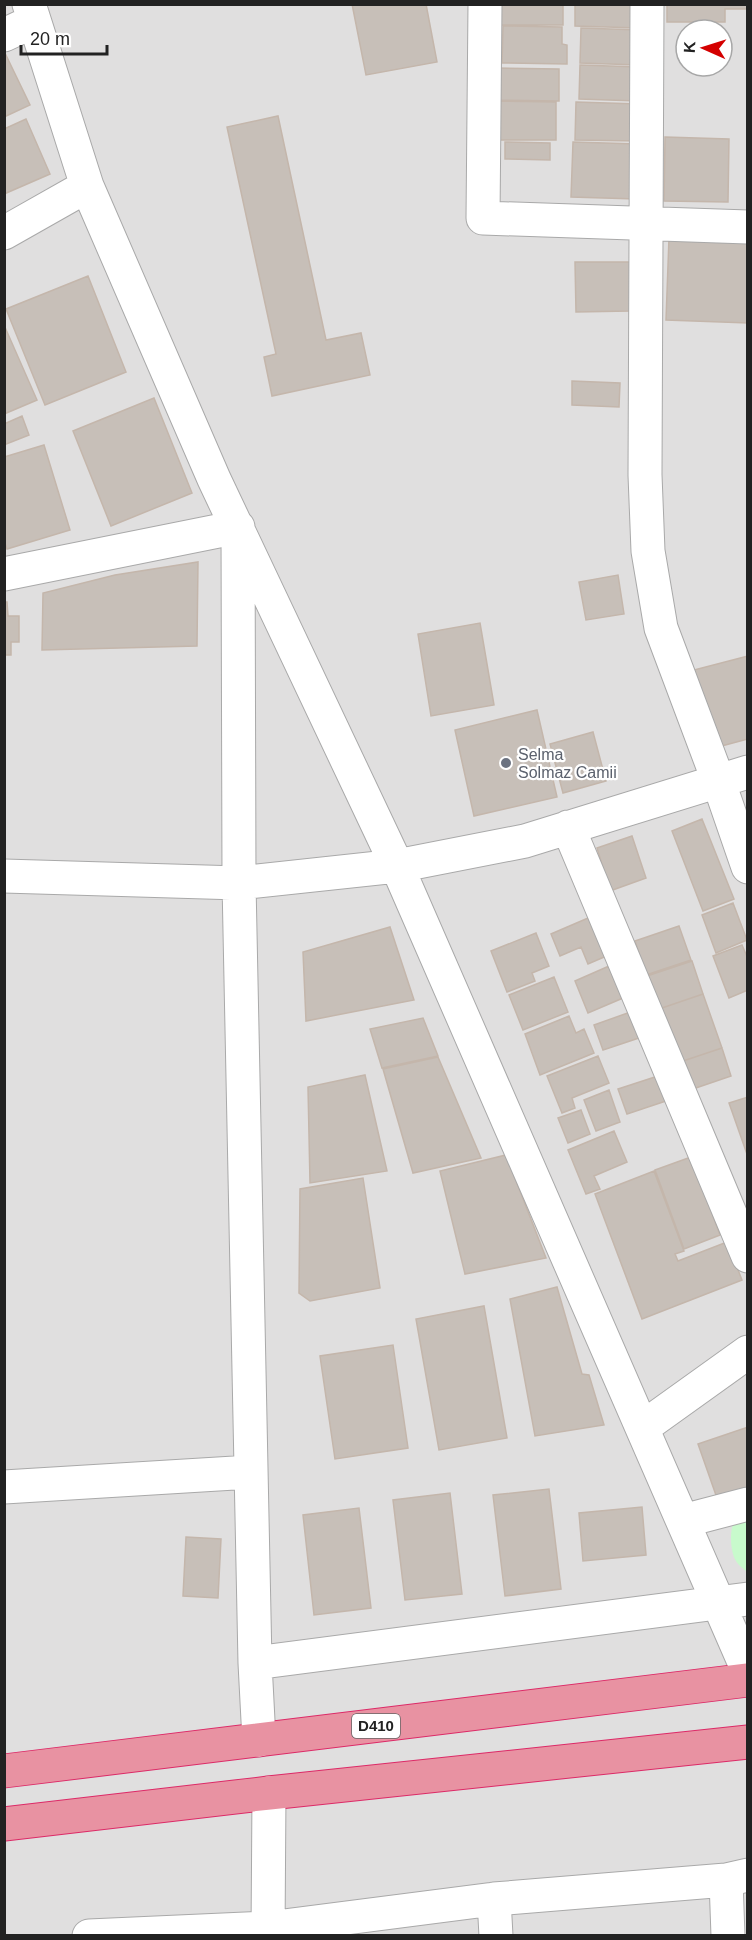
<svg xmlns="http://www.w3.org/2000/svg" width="752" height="1940" font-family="Arial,sans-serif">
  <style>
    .residential { fill: #e0dfdf; fill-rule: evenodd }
    .park { fill: #c8facc }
    .building { fill: #c7bfb8; stroke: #c4b6ab; stroke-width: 1.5 }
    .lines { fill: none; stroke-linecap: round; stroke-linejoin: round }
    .minor-casing { stroke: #a9a9a9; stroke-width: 35 }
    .highway-casing { stroke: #dc2a67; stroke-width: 35 }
    .minor { stroke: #fff; stroke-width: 33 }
    .highway { stroke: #e892a2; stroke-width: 33 }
    .worship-dot { fill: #6b7280; stroke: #fff; stroke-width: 2 }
    .labels { text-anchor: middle; stroke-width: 4.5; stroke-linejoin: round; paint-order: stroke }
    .shield { fill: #fff; stroke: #646464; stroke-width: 1.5 }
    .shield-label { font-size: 15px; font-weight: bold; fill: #222 }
    .worship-label { font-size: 16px; fill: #5b616d; stroke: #fff; text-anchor: start }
  </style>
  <rect width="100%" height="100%" fill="#f2efe9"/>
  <path class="residential" d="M5 5H747V1935L5 1936ZM686 30H722V66H686Z"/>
  <path class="park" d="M747 1517V1572C744 1569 738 1565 736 1561 730 1551 729 1529 735 1520Z"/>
  <path class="building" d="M352 4H426L437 62 366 75Z
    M499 4H563V25H498Z
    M575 4H638V28L575 26Z
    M667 4H748V9H725V22H667Z
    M503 26 562 27V44L567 45V64L502 63Z
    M581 28 640 30 639 65 580 63Z
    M4 51 30 105 4 117Z
    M580 65 639 67 638 101 579 99Z
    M498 68 559 69V101L497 100Z
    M496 101 556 102V140H495Z
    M576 102 639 104 638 141 575 140Z
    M278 116 326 340 361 333 370 375 272 396 264 357 276 354 227 127Z
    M26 119 50 174 4 194V129Z
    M665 137 729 139 728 202 664 201Z
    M505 142 550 143V160L505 159Z
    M573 142 637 144 636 199 571 197Z
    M669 238 748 241V323L666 320Z
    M575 262H631L630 311 576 312Z
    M88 276 126 372 45 405 6 309Z
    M4 325 37 400 4 414Z
    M572 381 620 383 619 407 572 405Z
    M154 398 192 493 111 526 73 431Z
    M22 416 29 435 4 445V424Z
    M44 445 70 530 7 549 4 540V457Z
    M198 562 197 646 42 650 43 593 115 575Z
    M618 575 624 614 586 620 579 582Z
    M4 602H7L8 616H19V642H11V655H4Z
    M480 623 494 705 431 716 418 634Z
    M748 656V739L714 748 694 670Z
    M537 710 557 797 474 816 455 730Z
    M593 732 606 781 563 793 550 744Z
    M702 819 734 899 703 911 672 831Z
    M632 836 646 878 610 891 597 848Z
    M733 903 747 940 716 953 702 915Z
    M595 915 611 954 588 964 581 947 560 956 551 934Z
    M679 926 691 960 646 975 635 941Z
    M390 927 414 1000 306 1021 303 952Z
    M536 933 549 966 532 973 535 981 507 992 491 951Z
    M742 945 748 959V990L729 998 713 956Z
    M692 961 703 994 659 1009 647 976Z
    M609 966 623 998 588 1013 575 981Z
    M554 977 568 1012 523 1030 509 995Z
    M703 994 722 1048 677 1063 659 1009Z
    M636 1010 645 1036 603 1050 594 1025Z
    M569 1016 576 1033 584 1029 594 1053 540 1075 525 1034Z
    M423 1018 438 1056 382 1068 370 1029Z
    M722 1048 731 1076 687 1091 677 1063Z
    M598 1056 609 1083 572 1098 575 1108 562 1113 547 1076Z
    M438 1057 481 1158 413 1173 383 1069Z
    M365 1075 387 1171 310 1183 308 1087Z
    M661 1075 669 1100 627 1114 618 1089Z
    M609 1090 620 1122 596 1131 584 1100Z
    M748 1097V1157L729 1103Z
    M581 1110 590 1134 568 1143 558 1118Z
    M614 1131 627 1162 594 1176 600 1189 586 1194 568 1150Z
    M506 1155 546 1258 465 1274 440 1171Z
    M691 1157 720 1235 684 1249 655 1170Z
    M654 1171 684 1251 675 1254 678 1261 727 1242 742 1280 642 1319 595 1194Z
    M363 1178 380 1288 310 1301 299 1293 300 1189Z
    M557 1287 582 1374 589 1375 604 1425 535 1436 510 1299Z
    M484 1306 507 1438 439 1450 416 1319Z
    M393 1345 408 1448 335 1459 320 1356Z
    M748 1427V1488L717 1498 698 1444Z
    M549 1489 561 1589 505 1596 493 1495Z
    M450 1493 462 1594 405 1600 393 1500Z
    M642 1507 646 1555 583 1561 579 1513Z
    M359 1508 371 1608 314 1615 303 1515Z
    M186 1537 221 1539 218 1598 183 1596Z"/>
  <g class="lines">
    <g class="minor-casing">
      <path id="minor" d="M29 4 87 186 214 479 397 866 748 1671
        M485 4 483 218 748 227
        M647 4 645 475 648 551 661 628 718 780 748 867
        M4 35 34 21
        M4 233 87 186
        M4 574 238 527 239 883 255 1663 259 1740
        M568 827 748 1256
        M4 876 239 883 397 866 525 841 748 772
        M642 1428 748 1352
        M4 1487 251 1472
        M683 1521 748 1504
        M255 1663 748 1599
        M726 1880 728 1936
        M494 1899 496 1936
        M89 1936 268 1928 494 1899 726 1880 748 1875
        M268 1936 269 1793"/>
    </g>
    <g class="highway-casing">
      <path id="highway" d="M4 1771 748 1680
        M4 1824 269 1793 748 1742"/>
    </g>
    <use href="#minor" class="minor"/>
    <use href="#highway" class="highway"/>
  </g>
  <circle class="worship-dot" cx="506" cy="763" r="6"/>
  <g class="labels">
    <rect class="shield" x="352" y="1714" width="48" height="24" rx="4.5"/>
    <g class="shield-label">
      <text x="376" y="1731">D410</text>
    </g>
    <g class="worship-label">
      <text x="518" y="760">Selma<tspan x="518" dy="18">Solmaz Camii</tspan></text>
    </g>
  </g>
  <rect width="752" height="1940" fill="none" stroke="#222222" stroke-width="12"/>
  <g transform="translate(704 48) rotate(273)"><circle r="28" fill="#ffffff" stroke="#a7a7a7" stroke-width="1.5"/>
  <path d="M0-4.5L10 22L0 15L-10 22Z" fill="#d40000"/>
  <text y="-9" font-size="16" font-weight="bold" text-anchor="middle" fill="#222222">K</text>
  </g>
  <path d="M21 45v9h86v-9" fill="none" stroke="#222222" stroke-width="3"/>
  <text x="30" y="45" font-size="18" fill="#222222" stroke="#ffffff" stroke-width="4.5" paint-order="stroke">20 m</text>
</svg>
